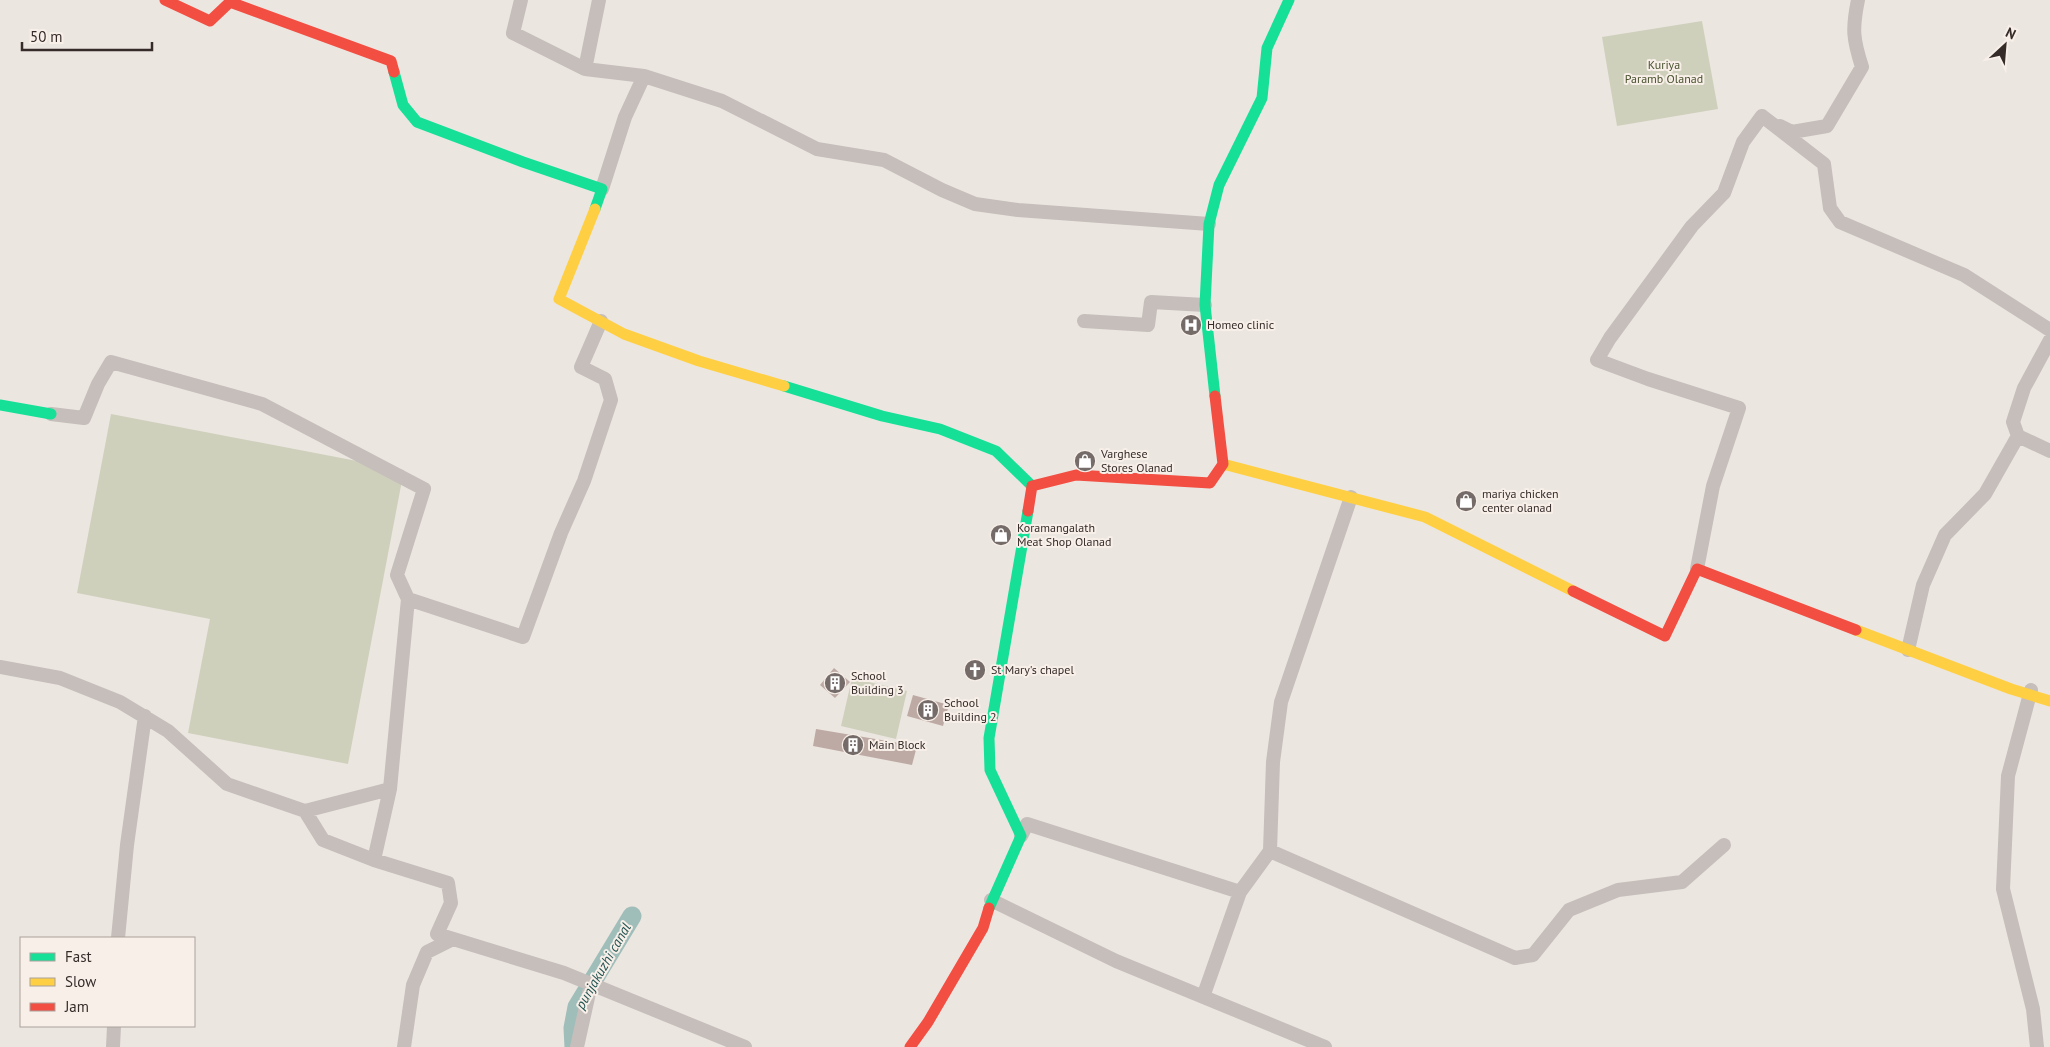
<svg xmlns="http://www.w3.org/2000/svg" width="2050" height="1047" font-family="'PT Sans',sans-serif">
  <style>
    .green { fill: #ced0bc }
    .lines { fill: none; stroke-linecap: round; stroke-linejoin: round }
    .canal { stroke: #9fbdb9; stroke-width: 19 }
    .building { fill: #beaaa4 }
    .street { stroke: #c5beba; stroke-width: 14 }
    .fast { stroke: #16e098; stroke-width: 11 }
    .slow { stroke: #ffcf43; stroke-width: 11 }
    .jam { stroke: #f24e42; stroke-width: 11 }
    .labels { text-anchor: middle; stroke-width: 4; stroke-linejoin: round; paint-order: stroke }
    .park-label { font-size: 12px; fill: #48512e; stroke: #f8efe9 }
    .poi-label { font-size: 12px; fill: #352b29; stroke: #f8efe9; text-anchor: start }
    .water-label { font-size: 14px; font-style: italic; fill: #215351; stroke: #f8efe9 }
  </style>
  <rect width="100%" height="100%" fill="#ece6e1"/>
  <path class="green" d="M1702 21 1718 109 1617 126 1602 37Z
    M111 414 404 470 348 764 188 733 210 619 77 593Z
    M852 678 907 691 896 739 841 726Z"/>
  <g class="lines">
    <path class="canal" d="M574 1047 573 1028 577 1007 632 916"/>
  </g>
  <path class="building" d="M834 668 850 682 835 698 820 685Z
    M913 695 949 705 943 726 907 716Z
    M816 729 917 746 912 765 813 746Z"/>
  <g class="lines">
    <path class="street" d="M521 0 513 33 585 69
      M599 0 585 69 644 76 625 117 602 189
      M644 76 722 101 817 149 884 160 942 190 975 204 1018 210 1209 224
      M1762 116 1824 164 1830 208 1840 222 1964 275 2050 330
      M1780 126 1792 132 1827 126 1862 67C1853 39 1852 29 1858 0
      M1084 321 1148 325 1151 302 1205 305
      M2050 340 2024 388 2013 422 2018 436 2050 451
      M51 414 84 418 98 384 111 362 262 404 424 489 397 575 408 599
      M1697 569 1713 486 1739 408 1648 379 1597 360 1610 338 1692 226 1724 193 1743 142 1762 116
      M1908 650 1923 585 1945 535 1985 494 2018 436
      M0 667 60 678 120 702 168 731 227 784 305 811 323 840 374 860 448 883 451 903 437 934 564 973 745 1047
      M2031 690 2008 776 2003 889 2033 1009 2037 1047
      M305 811 390 789 408 599 523 637 561 533 584 481 611 400 605 379 581 367 601 321
      M1021 836 1027 824 1240 892
      M1270 851 1515 958 1533 955 1569 910 1618 890 1682 882 1724 845
      M374 860 390 789
      M991 900 1116 961 1325 1047
      M118 938 127 845 145 716
      M1203 997 1240 892 1270 851 1273 762 1281 702 1351 497
      M113 1047 114 1026
      M404 1047 413 985 427 952 453 939
      M577 1047 591 984"/>
    <path class="fast" d="M394 72 403 105 417 122 523 162 602 189 595 209
      M784 386 882 416 940 429 996 451 1032 486
      M1215 396 1205 305 1209 224 1219 185 1262 98 1267 48 1289 0
      M0 405 51 414
      M989 908 1021 836 990 770 989 738 1028 511"/>
    <path class="slow" d="M595 209 559 299 624 334 699 361 784 386
      M1223 464 1425 517 1573 591
      M1856 630 2011 689 2050 701"/>
    <path class="jam" d="M165 0 210 21 230 2 391 61 394 72
      M1028 511 1032 486 1076 475 1210 483 1223 464 1215 396
      M1573 591 1665 636 1697 569 1856 630
      M910 1047 928 1022 983 928 989 908"/>
  </g>
  <defs>
    <g id="hospital-disc" transform="scale(1.125)"><circle r="9.5" fill="#756c69" stroke="#f8efe9"/><path d="M-5-5h3v3.5h4V-5h3V5h-3V1.5h-4V5h-3Z" fill="#fff"/></g>
    <g id="shop-disc" transform="scale(1.125)"><circle r="9.5" fill="#756c69" stroke="#f8efe9"/><path d="M-5-2.5h2.3a2.7 3.5 0 0 1 5.4 0H5L5.5 6h-11ZM-1.5-2.5h3a1.5 2.3 0 0 0-3 0Z" fill="#fff"/></g>
    <g id="church-disc" transform="scale(1.125)"><circle r="9.5" fill="#756c69" stroke="#f8efe9"/><path d="M-1.2-6h2.4v3.5h3.3v2.4h-3.3V6h-2.4V-.1h-3.3v-2.4h3.3Z" fill="#fff"/></g>
    <g id="building-disc" transform="scale(1.125)"><circle r="9.5" fill="#756c69" stroke="#f8efe9"/><path d="M-4-6H4V6H1V3H-1V6H-4ZM-2.5-4.3h1.7v1.8h-1.7ZM.8-4.3h1.7v1.8H.8ZM-2.5-1h1.7V.8h-1.7ZM.8-1h1.7V.8H.8Z" fill="#fff"/></g>
  </defs>
  <g fill-rule="evenodd">
    <use href="#hospital-disc" x="1191" y="325"/>
    <use href="#shop-disc" x="1085" y="461"/>
    <use href="#shop-disc" x="1466" y="501"/>
    <use href="#shop-disc" x="1001" y="535"/>
    <use href="#church-disc" x="975" y="670"/>
    <use href="#building-disc" x="835" y="683"/>
    <use href="#building-disc" x="928" y="710"/>
    <use href="#building-disc" x="853" y="745"/>
  </g>
  <g class="labels">
    <g class="park-label">
      <text x="1664" y="69">Kuriya<tspan x="1664" dy="14">Paramb Olanad</tspan></text>
    </g>
    <g class="poi-label">
      <text x="1207" y="329">Homeo clinic</text>
      <text x="1101" y="458">Varghese<tspan x="1101" dy="14">Stores Olanad</tspan></text>
      <text x="1482" y="498">mariya chicken<tspan x="1482" dy="14">center olanad</tspan></text>
      <text x="1017" y="532">Koramangalath<tspan x="1017" dy="14">Meat Shop Olanad</tspan></text>
      <text x="991" y="674">St Mary's chapel</text>
      <text x="851" y="680">School<tspan x="851" dy="14">Building 3</tspan></text>
      <text x="944" y="707">School<tspan x="944" dy="14">Building 2</tspan></text>
      <text x="869" y="749">Main Block</text>
    </g>
    <g class="water-label">
      <text transform="translate(603 966) rotate(-60)" y="5">punjakuzhi canal</text>
    </g>
  </g>
  <rect x="20" y="937" width="175" height="90" fill="#f8efe9" stroke="#aaa19c"/>
  <rect x="30" y="953" width="25" height="8" fill="#16e098" stroke="#aaa19c"/>
  <text x="65" y="962" font-size="15" fill="#352b29">Fast</text>
  <rect x="30" y="978" width="25" height="8" fill="#ffcf43" stroke="#aaa19c"/>
  <text x="65" y="987" font-size="15" fill="#352b29">Slow</text>
  <rect x="30" y="1003" width="25" height="8" fill="#f24e42" stroke="#aaa19c"/>
  <text x="65" y="1012" font-size="15" fill="#352b29">Jam</text>
  <g transform="translate(2005 45) rotate(26)" stroke="#f8efe9" stroke-width="4" paint-order="stroke">
  <path d="M0-4L9 19L0 12L-9 19Z" fill="#352b29"/>
  <text y="-8" font-size="14" font-weight="bold" text-anchor="middle" fill="#352b29">N</text>
  </g>
  <path d="M22 42v8h130v-8" fill="none" stroke="#352b29" stroke-width="2.5"/>
  <text x="30" y="42" font-size="15" fill="#352b29" stroke="#f8efe9" stroke-width="4" paint-order="stroke">50 m</text>
</svg>
